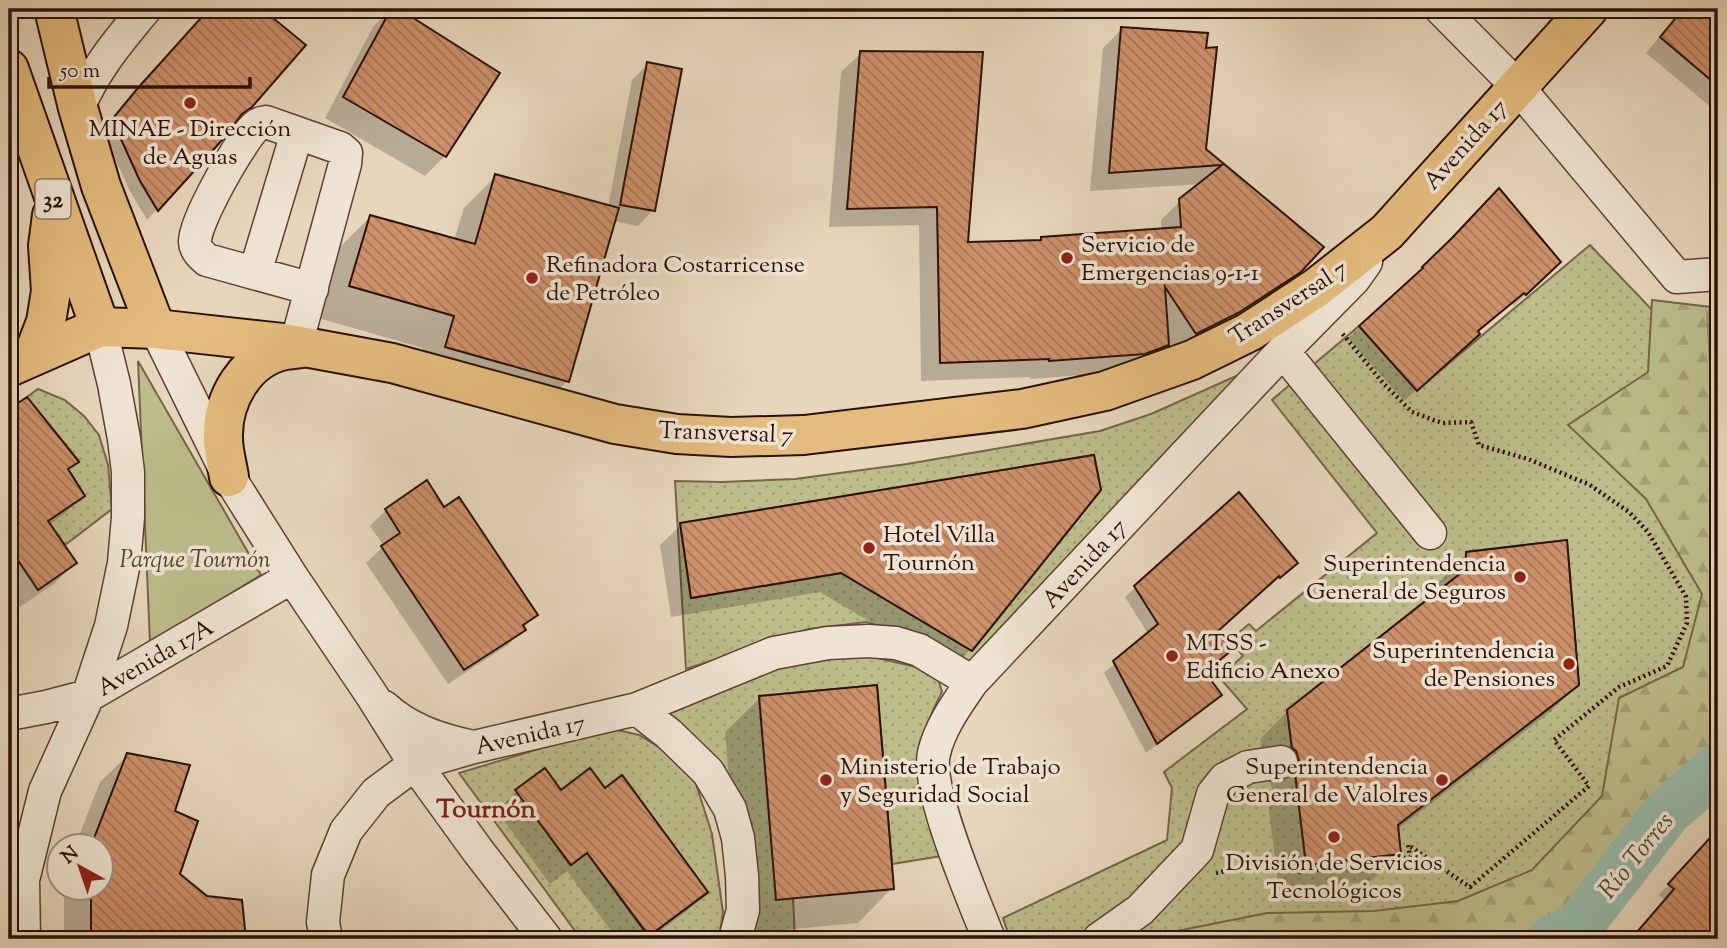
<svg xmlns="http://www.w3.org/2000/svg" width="1727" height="948" font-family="'Sorts Mill Goudy',serif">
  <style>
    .grass { fill: url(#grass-dots); stroke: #746649; stroke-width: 2; fill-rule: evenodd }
    .forest { fill: url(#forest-firs); stroke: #746649; stroke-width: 2 }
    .park { fill: #bdbc8b; stroke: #746649; stroke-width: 2 }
    .shadow { fill: #0003 }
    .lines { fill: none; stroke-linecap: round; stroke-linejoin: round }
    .river { stroke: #98baaa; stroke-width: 49 }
    .building { fill: url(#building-back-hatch); stroke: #2b1107; stroke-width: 2 }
    .minor-casing { stroke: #5a4234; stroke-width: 35 }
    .major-casing { stroke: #2b1107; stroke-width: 42 }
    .highway-casing { stroke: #2b1107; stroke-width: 42 }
    .path { stroke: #2b1107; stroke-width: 4.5; stroke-dasharray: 2 3.5; stroke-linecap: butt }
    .minor { stroke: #efe4d3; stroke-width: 32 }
    .major { stroke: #e4bb7e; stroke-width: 38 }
    .highway { stroke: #e4bb7e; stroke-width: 38 }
    .poi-dot { fill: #8f2418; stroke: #efe4d3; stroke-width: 2.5 }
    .labels { text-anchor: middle; stroke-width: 7; stroke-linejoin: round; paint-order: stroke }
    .shield { fill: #efe4d3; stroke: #665044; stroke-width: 2 }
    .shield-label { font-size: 23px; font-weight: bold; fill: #2b1107 }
    .poi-label { font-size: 24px; fill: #2b1107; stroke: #efe4d3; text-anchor: start }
    .street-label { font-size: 24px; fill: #2b1107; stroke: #efe4d3 }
    .park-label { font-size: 24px; font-style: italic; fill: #57442f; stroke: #efe4d3 }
    .neighbourhood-label { font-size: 26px; font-weight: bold; fill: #7a1f14; stroke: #efe4d3 }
    .water-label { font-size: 26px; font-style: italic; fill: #514c40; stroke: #efe4d3 }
  </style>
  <defs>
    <pattern id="grass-dots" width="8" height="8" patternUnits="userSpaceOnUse" patternTransform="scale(1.75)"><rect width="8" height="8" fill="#bdbc8b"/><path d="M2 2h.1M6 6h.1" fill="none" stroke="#a3a176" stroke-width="1.8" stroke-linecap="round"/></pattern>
    <pattern id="forest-firs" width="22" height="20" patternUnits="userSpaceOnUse" patternTransform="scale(1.75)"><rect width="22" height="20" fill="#bdbc8b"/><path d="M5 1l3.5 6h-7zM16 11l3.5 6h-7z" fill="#a3a176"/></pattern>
    <pattern id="building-back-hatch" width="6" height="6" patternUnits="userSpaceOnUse" patternTransform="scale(1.75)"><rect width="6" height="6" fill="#cc906a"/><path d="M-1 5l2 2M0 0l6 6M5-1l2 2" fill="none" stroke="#a67455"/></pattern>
  </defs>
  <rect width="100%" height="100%" fill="#e7d6bc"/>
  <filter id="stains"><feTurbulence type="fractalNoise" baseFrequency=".00286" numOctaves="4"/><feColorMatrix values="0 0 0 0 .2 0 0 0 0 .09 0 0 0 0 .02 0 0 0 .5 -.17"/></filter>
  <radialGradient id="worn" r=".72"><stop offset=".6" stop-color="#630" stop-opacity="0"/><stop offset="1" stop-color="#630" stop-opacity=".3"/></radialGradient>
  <path class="grass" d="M1590 245 1655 313 1714 619 1712 686 1504 939H1010L1003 918 1167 840 1172 788 1164 772 1247 709 1219 677 1243 656 1230 640 1249 624 1256 631 1377 533 1272 400 1359 326 1417 390ZM1567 540 1579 685 1398 825 1400 854 1306 865 1287 710 1466 569V552Z
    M1261 365 968 666 928 640 866 622 809 629 686 669 675 481 722 482 795 479 907 464 1100 431 1151 414ZM1094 455 1101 490 972 651 841 573 691 598 680 523Z
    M38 389 65 400 84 416 99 435 108 465 112 509 65 545 48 521 85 496 68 469 79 461 27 397Z
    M855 653 925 669 938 679 942 692 934 708 921 741 924 785 931 833 942 856 892 864 877 685 760 696 793 898 795 939H747L754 844 741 796 703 748 665 711 784 660Z
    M609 728 639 735 674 756 696 784 712 834 723 912 719 939H581L459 773ZM545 768 561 790 590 768 605 788 623 776 708 893 648 936 587 853 570 865 516 790Z"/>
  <path class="forest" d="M1652 300 1711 307 1712 471H1718V768L1667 812 1577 928 1567 939H1150L1157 935 1267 913 1374 911 1458 901 1532 870 1602 796 1619 698 1683 667 1702 594 1646 499 1568 425 1648 372Z"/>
  <path class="park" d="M138 361 261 575 150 643Z"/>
  <path class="shadow" d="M210 9H260L304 45 222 138 147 220 130 191 109 146 105 129 127 102Z
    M391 9H396L498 73 445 156 425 176 325 118 373 27Z
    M1685 9 1696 17 1704 9H1718V113L1646 53 1670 24Z
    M1122 29 1204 150 1322 247 1280 290 1217 332 1176 352 1166 337 1167 344 1148 364 1124 372 1030 379V377L921 381 919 225 829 227 841 72 861 53 966 243 1039 242 1042 239 1161 230V220L1180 201 1202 184 1090 191 1103 48Z
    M648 64 653 210 638 226 613 221 567 381 535 413 414 379 423 348 318 318 338 249 370 217 454 240 464 208 496 176 608 207 632 80Z
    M1559 262 1514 306 1511 303 1476 332 1466 345 1404 401 1348 338 1412 281Z
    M1718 300V402L1711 403 1706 312Z
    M27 399 76 462 67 471 83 495 63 515 49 525 75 563 55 583 17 609 9 596V411Z
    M1093 457 970 650 950 670 820 592 671 617 660 545 681 525Z
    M426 483 444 509 536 615 508 645 448 684 366 563 384 546 370 526 386 510Z
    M1466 554 1578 684 1550 712 1397 830 1399 853 1371 881 1279 892 1268 802 1271 797 1272 788 1268 779 1265 776 1260 739 1288 711 1439 593V582Z
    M1285 573 1269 587 1267 585 1215 633 1204 673 1220 695 1209 705 1146 753 1104 673 1148 634 1125 597 1136 587Z
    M760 698 892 888 858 923 742 934 725 732Z
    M128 755 173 812 178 875 207 897 240 902 245 939H64V888H102V846H75L100 782Z
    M517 791 561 792 604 791 706 892 686 912 649 939H617L567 871 550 884 497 811Z
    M1718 832V918L1701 939H1632L1665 900 1659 895Z"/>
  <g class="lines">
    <path class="river" d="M1553 939 1577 928 1667 812 1718 768"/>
  </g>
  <path class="building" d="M209 9H262L306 45 252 107 242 114 223 139 158 211 140 181 119 135 114 117 137 89Z
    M391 9H399L500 73 446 157 343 97Z
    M1683 9H1718V86L1660 37Z
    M1121 27 1208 33 1206 48 1217 47 1206 149 1324 247 1301 272 1238 313 1196 334 1165 287 1169 345 1145 354 1049 361V359L940 363 937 207 847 209 860 51 983 52 968 242 1041 240V237L1181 227 1179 199 1222 165 1109 173Z
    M647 62 682 69 655 211 620 205Z
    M495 174 619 208 569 382 445 347 454 316 349 286 370 215 475 244Z
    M1499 188 1561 262 1526 295 1524 293 1478 331 1480 334 1417 391 1359 326 1423 268 1422 267 1452 238Z
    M27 397 79 462 68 469 85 496 48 521 77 563 38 590 9 547V409Z
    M1094 455 1101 490 972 651 841 573 691 598 680 523Z
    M427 480 444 507 459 497 538 615 523 625 526 630 464 670 381 546 400 533 385 509Z
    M1239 492 1298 563 1280 578 1279 576 1217 632 1232 650 1205 672 1222 695 1157 744 1113 661 1158 624 1134 586Z
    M1567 540 1579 685 1398 825 1401 854 1306 865 1295 773 1298 768 1299 760 1296 751 1292 748 1287 710 1466 569V552Z
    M877 685 894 889 776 900 759 696Z
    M127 753 190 765 175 811 198 821 180 874 207 896 242 900 246 939H91V888H102V846H91Z
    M545 768 561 790 590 768 605 788 622 775 708 892 649 936 587 853 571 865 515 790Z
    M1718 829V922L1704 939H1631L1674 889 1668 884Z"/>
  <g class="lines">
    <g class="minor-casing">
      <path id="minor" d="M1441 9 1517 86 1677 277 1718 274
        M78 108C96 67 118 42 145 9
        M255 273 297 133
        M156 329 229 477 292 577 371 694 415 764 478 851 546 939
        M296 345 345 164 346 153 340 148 266 122C262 123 259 123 256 126 242 138 193 224 195 242 195 250 202 256 207 260L312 289
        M1283 351 1430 533
        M972 682C957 704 940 727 934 753 925 788 974 901 989 939
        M384 707C409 730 440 740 473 747
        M637 709 669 734 708 772 730 809 738 838 742 876 743 910 735 939
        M9 714 46 707 88 696 292 577
        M24 939 23 880 45 791 88 696 111 626 124 563 128 517V472L124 439 114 384 100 327
        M326 939 323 922 328 875 346 831 376 793 415 764 474 747 637 709 774 653 828 643 868 641 896 643 919 650 972 682 1283 351 1354 279 1366 262
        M1099 939 1140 910 1197 850 1213 794 1225 779 1248 767 1281 762"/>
    </g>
    <g class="major-casing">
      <path id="major" d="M9 367 100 327 156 329 283 343 392 363 615 424 677 434 731 437 804 435 1022 409 1105 391 1192 360 1249 332 1316 288 1387 232 1588 9
        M229 477C227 464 223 451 223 438 222 400 245 358 285 350 290 349 296 349 302 348"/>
    </g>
    <g class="highway-casing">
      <path id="highway" d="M54 9 78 108 101 186 156 329
        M9 69 100 327
        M33 356 46 322 51 291 48 246 52 215"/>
    </g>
    <path class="path" d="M1216 873 1297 856 1300 872 1410 857 1408 845 1470 887 1589 786 1554 740 1619 687 1667 666 1687 623 1686 597 1648 532 1629 512 1590 485 1528 459 1479 445 1471 422 1442 423 1412 412 1383 383 1341 332"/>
    <use href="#minor" class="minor"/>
    <use href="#major" class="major"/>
    <use href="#highway" class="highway"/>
  </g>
  <g class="poi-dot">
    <circle cx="190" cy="103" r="7"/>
    <circle cx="1067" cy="258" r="7"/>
    <circle cx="532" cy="278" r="7"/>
    <circle cx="869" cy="548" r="7"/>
    <circle cx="1520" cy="577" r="7"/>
    <circle cx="1172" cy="656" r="7"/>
    <circle cx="1569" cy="664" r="7"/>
    <circle cx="826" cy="780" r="7"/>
    <circle cx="1442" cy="780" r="7"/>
    <circle cx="1334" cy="837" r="7"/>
  </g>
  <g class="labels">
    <rect class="shield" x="35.5" y="179.5" width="35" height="39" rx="5"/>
    <g class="shield-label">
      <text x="53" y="207">32</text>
    </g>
    <g class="poi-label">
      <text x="190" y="136" text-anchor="middle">MINAE - Dirección<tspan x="190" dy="28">de Aguas</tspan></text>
      <text x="1081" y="252">Servicio de<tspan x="1081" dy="28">Emergencias 9-1-1</tspan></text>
      <text x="546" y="272">Refinadora Costarricense<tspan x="546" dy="28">de Petróleo</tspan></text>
      <text x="883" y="542">Hotel Villa<tspan x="883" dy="28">Tournón</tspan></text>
      <text x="1506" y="571" text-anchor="end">Superintendencia<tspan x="1506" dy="28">General de Seguros</tspan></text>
      <text x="1186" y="650">MTSS -<tspan x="1186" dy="28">Edificio Anexo</tspan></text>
      <text x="1555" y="658" text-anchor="end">Superintendencia<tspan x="1555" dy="28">de Pensiones</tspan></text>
      <text x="840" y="774">Ministerio de Trabajo<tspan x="840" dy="28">y Seguridad Social</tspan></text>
      <text x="1428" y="774" text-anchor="end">Superintendencia<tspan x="1428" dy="28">General de Valolres</tspan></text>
      <text x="1334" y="870" text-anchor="middle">División de Servicios<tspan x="1334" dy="28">Tecnológicos</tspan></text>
    </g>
    <g class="street-label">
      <text transform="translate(1465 144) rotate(-48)" y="8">Avenida 17</text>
      <text transform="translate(1288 302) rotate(-33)" y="8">Transversal 7</text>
      <text transform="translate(726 432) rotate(2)" y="8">Transversal 7</text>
      <text transform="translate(1084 563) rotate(-47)" y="8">Avenida 17</text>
      <text transform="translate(155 657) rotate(-30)" y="8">Avenida 17A</text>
      <text transform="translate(530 734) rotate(-13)" y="8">Avenida 17</text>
    </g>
    <g class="park-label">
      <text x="195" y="567">Parque Tournón</text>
    </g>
    <g class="neighbourhood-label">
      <text x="486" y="817">Tournón</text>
    </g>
    <g class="water-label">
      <text transform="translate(1635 855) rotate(-51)" y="9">Río Torres</text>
    </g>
  </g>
  <rect width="1727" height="948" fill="none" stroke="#e7d6bc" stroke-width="35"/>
  <rect x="10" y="10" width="1706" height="927" fill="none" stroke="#2b1107" stroke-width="3.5"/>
  <rect x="18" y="18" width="1692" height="913" fill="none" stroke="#2b1107" stroke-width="2"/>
  <g transform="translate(80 867) rotate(320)"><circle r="33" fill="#efe4d3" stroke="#a19081" stroke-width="2"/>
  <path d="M0-5L12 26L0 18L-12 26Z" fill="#8f2418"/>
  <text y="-10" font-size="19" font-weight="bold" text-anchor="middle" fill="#2b1107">N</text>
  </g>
  <path d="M49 77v10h201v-10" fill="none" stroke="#2b1107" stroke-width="3.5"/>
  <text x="60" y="77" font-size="21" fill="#2b1107" stroke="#efe4d3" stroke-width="5" paint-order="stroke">50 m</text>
  <rect width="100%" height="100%" filter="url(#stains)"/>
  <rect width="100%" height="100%" fill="url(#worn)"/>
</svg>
